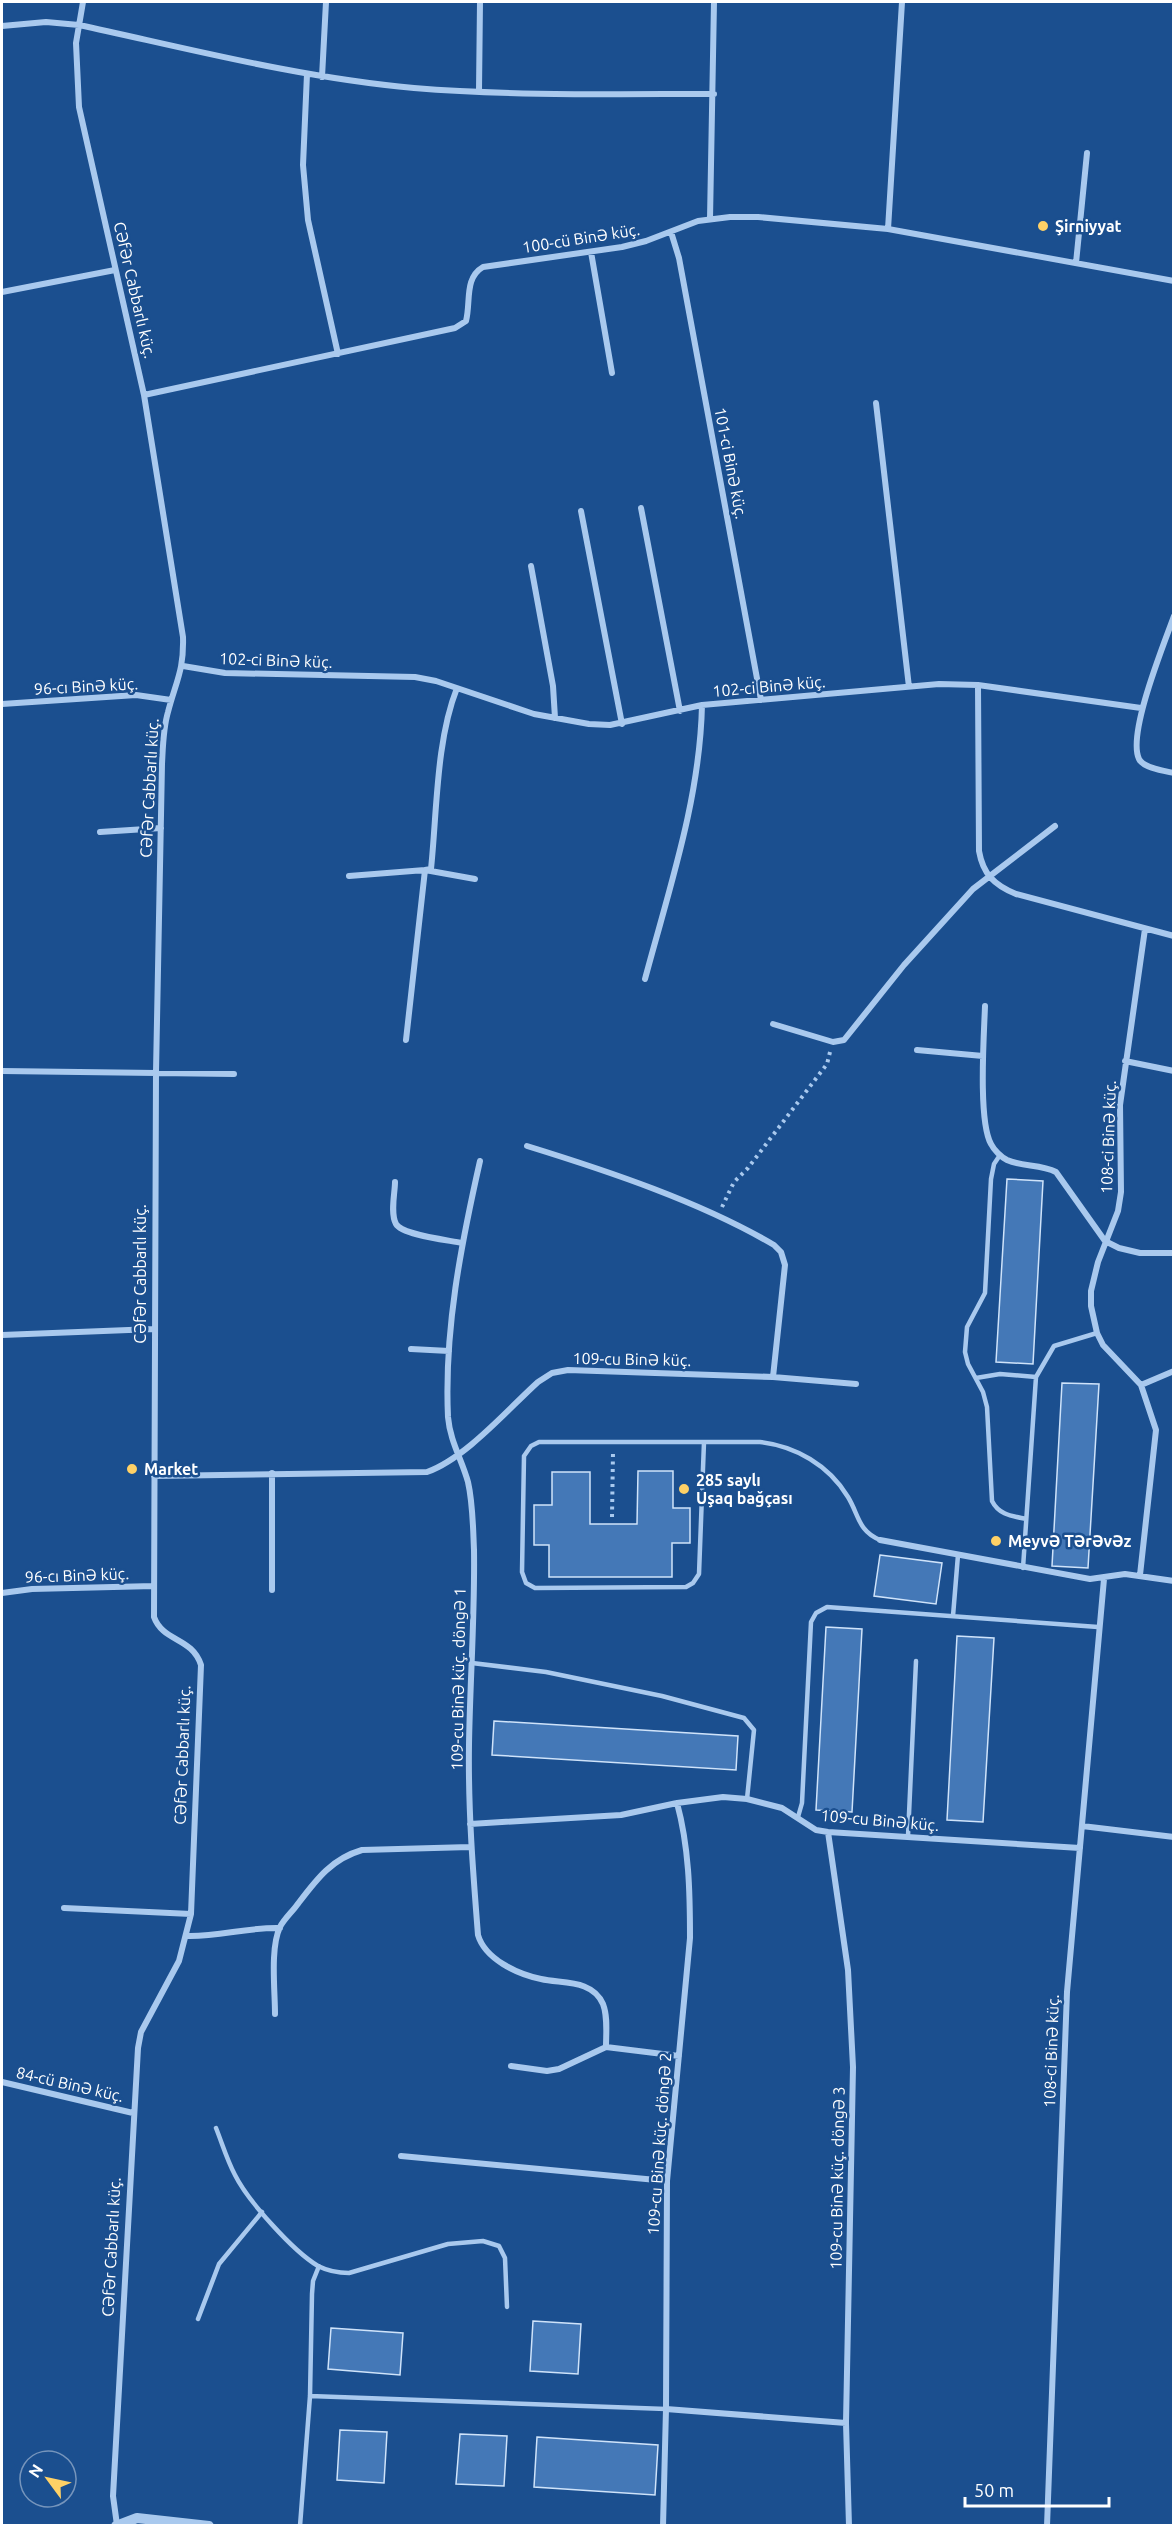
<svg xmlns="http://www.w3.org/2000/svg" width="1175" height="2527" font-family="Ubuntu,sans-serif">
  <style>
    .building { fill: #4478b7; stroke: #cfe3fa; stroke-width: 1.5 }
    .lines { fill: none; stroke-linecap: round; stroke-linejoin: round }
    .path { stroke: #a9c9ee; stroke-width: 4; stroke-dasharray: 3 4.5; stroke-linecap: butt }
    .service { stroke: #a9c9ee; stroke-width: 4.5 }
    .minor { stroke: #a9c9ee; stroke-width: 6 }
    .tertiary { stroke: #a9c9ee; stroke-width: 10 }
    .poi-dot { fill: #ffd166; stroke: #1b4f8f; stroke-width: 2 }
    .labels { text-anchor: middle; stroke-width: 5; stroke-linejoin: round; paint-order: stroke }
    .poi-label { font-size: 16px; font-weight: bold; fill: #fff; stroke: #1b4f8f; text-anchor: start }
    .street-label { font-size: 16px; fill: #fff; stroke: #1b4f8f }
  </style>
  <rect width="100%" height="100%" fill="#1b4f8f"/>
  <path class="building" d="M1007 1179 1043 1181 1033 1364 996 1362Z
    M1062 1383 1099 1384 1088 1568 1052 1566Z
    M638 1471H673V1508H690V1543H672V1577H549V1545H534V1505H552V1472H590V1524H637Z
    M880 1555 942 1563 936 1604 874 1596Z
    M826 1627 862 1629 852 1812 816 1810Z
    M957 1636 994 1638 983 1822 947 1820Z
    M494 1721 738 1736 736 1770 492 1755Z
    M533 2321 581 2324 578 2374 530 2371Z
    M331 2328 403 2333 400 2375 328 2369Z
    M340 2430 387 2432 384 2483 337 2480Z
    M460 2434 507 2436 504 2486 456 2484Z
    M537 2437 658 2445 655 2495 534 2487Z"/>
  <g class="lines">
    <path class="path" d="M722 1207 734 1182 748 1168 827 1064 830 1052
      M612 1517 613 1452"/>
    <path class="service" d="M1000 1155 994 1164 991 1179 985 1293 967 1327 965 1352 968 1364 983 1392 987 1407 992 1501C999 1515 1012 1516 1026 1519
      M976 1378 1000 1374 1036 1377
      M704 1442 699 1574 693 1583 686 1587 535 1588 526 1583 522 1572 524 1456 531 1446 539 1442H760C795 1446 829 1465 848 1497 859 1515 858 1531 880 1540
      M1023 1568 1036 1377 1054 1346 1097 1333
      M953 1616 958 1555
      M472 1663 546 1672 662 1696 744 1718 754 1730 747 1799
      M798 1817 802 1803 811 1622 816 1613 827 1607 1098 1627
      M908 1836 916 1661
      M216 2128C222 2143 227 2160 235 2175 248 2201 293 2251 318 2266 328 2271 338 2273 349 2273L448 2244 483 2241 499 2246 505 2258 507 2307
      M198 2319 219 2264 262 2212
      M310 2396 666 2409
      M300 2526 310 2396 312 2294 313 2281 319 2266"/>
    <path class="minor" d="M83 2 76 43 79 107 144 395 183 637C184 671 176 681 168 712 163 729 163 746 162 764L156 1072 154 1617C163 1642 192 1637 201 1665L191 1914 179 1961 141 2032 138 2048 113 2496 117 2525
      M2 26 46 22 79 25C190 49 301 78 414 88 513 96 614 94 714 94
      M307 74 303 165 308 220 338 354
      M322 77 326 2
      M479 90 480 2
      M710 219 714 2
      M888 229 902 2
      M671 232 679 258 761 700
      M591 252 612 373
      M1076 263 1087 153
      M2 292 115 270
      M144 395 455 328 466 321C471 302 464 278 483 267L622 247 646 241 698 221 730 217H758L888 229 1174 281
      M876 403 909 687
      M641 508 680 711
      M581 511 622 724
      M531 566 553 686 555 718
      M1174 616C1164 644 1127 734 1139 759 1143 768 1165 771 1174 773
      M183 666 225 673 415 677 436 681 534 714 589 724 610 725 702 705 939 684 978 685 979 851C983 874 994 885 1016 894L1174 936
      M978 685 1141 708
      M2 704 136 695 171 700
      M100 832 161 828
      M349 876 425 870 475 879
      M645 979C669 889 700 799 702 705
      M985 1006C984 1035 978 1121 991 1144 994 1150 1001 1157 1007 1160 1022 1167 1041 1164 1056 1172L1105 1241 1119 1248 1140 1253H1174
      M773 1024 833 1042 844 1040 904 965 973 889 1055 826
      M406 1040 425 870 431 869C437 812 436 741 457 688
      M917 1050 983 1056
      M1125 1061 1174 1071
      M2 1071 234 1074
      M527 1146C608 1171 701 1202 774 1245L781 1252 785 1265 773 1377
      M480 1161C461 1245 444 1331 448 1417 450 1441 462 1460 468 1482 473 1504 473 1528 474 1550 475 1615 470 1680 469 1745 468 1809 473 1872 478 1935 485 1959 517 1974 541 1979 562 1984 592 1979 603 2004 608 2017 606 2033 606 2047L679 2056
      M395 1182C395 1193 390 1213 396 1224 402 1235 448 1240 462 1243
      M2 1335 154 1329
      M411 1349 449 1351
      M1141 1385 1174 1371
      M272 1473V1590
      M154 1476 427 1472C466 1458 507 1410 538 1382L552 1373 568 1370 773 1377 856 1384
      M880 1540 1090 1579 1125 1574 1174 1581
      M1140 1575 1156 1430 1141 1385 1103 1345 1097 1333 1091 1306V1291L1098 1262 1118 1211 1121 1192 1120 1105 1145 929
      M2 1593 32 1589 154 1586
      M470 1824 621 1815 677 1803 723 1797 747 1799 782 1808 816 1830 828 1832 1080 1848
      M1082 1826 1174 1837
      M828 1832 848 1970 853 2067 846 2423 849 2526
      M64 1908 191 1914
      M187 1936C218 1937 248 1927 280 1928
      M275 2014C275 1990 270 1948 280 1927 284 1919 292 1912 297 1905 316 1880 331 1859 362 1850L470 1847
      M511 2066 547 2071 559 2069 606 2047
      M2 2082 133 2113
      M401 2156 667 2181
      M666 2409 846 2423
      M663 2526 666 2409 667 2181 690 1938C690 1892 689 1847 677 1803
      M1047 2526 1067 1992 1104 1579"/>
    <path class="tertiary" d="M116 2526 137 2518 209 2526"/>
  </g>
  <g class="poi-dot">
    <circle cx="1043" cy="226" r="6"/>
    <circle cx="132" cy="1469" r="6"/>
    <circle cx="684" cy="1489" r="6"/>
    <circle cx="996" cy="1541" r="6"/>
  </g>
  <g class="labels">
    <g class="poi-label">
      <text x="1055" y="232">Şirniyyat</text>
      <text x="144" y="1475">Market</text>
      <text x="696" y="1486">285 saylı<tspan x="696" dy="18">Uşaq bağçası</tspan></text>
      <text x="1008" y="1547">Meyvə Tərəvəz</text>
    </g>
    <g class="street-label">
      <text transform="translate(581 238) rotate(-9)" y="6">100-cü Binə küç.</text>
      <text transform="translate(135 290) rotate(77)" y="6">Cəfər Cabbarlı küç.</text>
      <text transform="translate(731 463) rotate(79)" y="6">101-ci Binə küç.</text>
      <text transform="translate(276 660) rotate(2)" y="6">102-ci Binə küç.</text>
      <text transform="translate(86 686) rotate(-3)" y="6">96-cı Binə küç.</text>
      <text transform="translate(769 686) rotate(-5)" y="6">102-ci Binə küç.</text>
      <text transform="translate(149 788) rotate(-87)" y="6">Cəfər Cabbarlı küç.</text>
      <text transform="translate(1108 1137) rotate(-88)" y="6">108-ci Binə küç.</text>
      <text transform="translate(140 1274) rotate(-90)" y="6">Cəfər Cabbarlı küç.</text>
      <text transform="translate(632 1359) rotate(1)" y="6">109-cu Binə küç.</text>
      <text transform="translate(77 1575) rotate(-2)" y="6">96-cı Binə küç.</text>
      <text transform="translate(458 1679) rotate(-89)" y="6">109-cu Binə küç. döngə 1</text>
      <text transform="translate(182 1755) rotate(-88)" y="6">Cəfər Cabbarlı küç.</text>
      <text transform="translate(880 1820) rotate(5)" y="6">109-cu Binə küç.</text>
      <text transform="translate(1051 2051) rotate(-88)" y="6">108-ci Binə küç.</text>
      <text transform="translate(70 2084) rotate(13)" y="6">84-cü Binə küç.</text>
      <text transform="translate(659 2144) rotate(-86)" y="6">109-cu Binə küç. döngə 2</text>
      <text transform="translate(837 2178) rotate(-89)" y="6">109-cu Binə küç. döngə 3</text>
      <text transform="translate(111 2247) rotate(-87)" y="6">Cəfər Cabbarlı küç.</text>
    </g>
  </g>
  <rect width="1175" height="2527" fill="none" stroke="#ffffff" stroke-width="6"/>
  <g transform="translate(48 2479) rotate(303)"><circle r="28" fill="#1b4f8f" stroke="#7695bc" stroke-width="1.5"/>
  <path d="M0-4.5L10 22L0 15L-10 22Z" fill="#ffd166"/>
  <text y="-9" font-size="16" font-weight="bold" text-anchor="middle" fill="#ffffff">N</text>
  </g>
  <path d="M965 2497v9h144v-9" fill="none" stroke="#ffffff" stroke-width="3"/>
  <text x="974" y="2497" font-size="18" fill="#ffffff" stroke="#1b4f8f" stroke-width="4.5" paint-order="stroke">50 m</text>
</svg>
